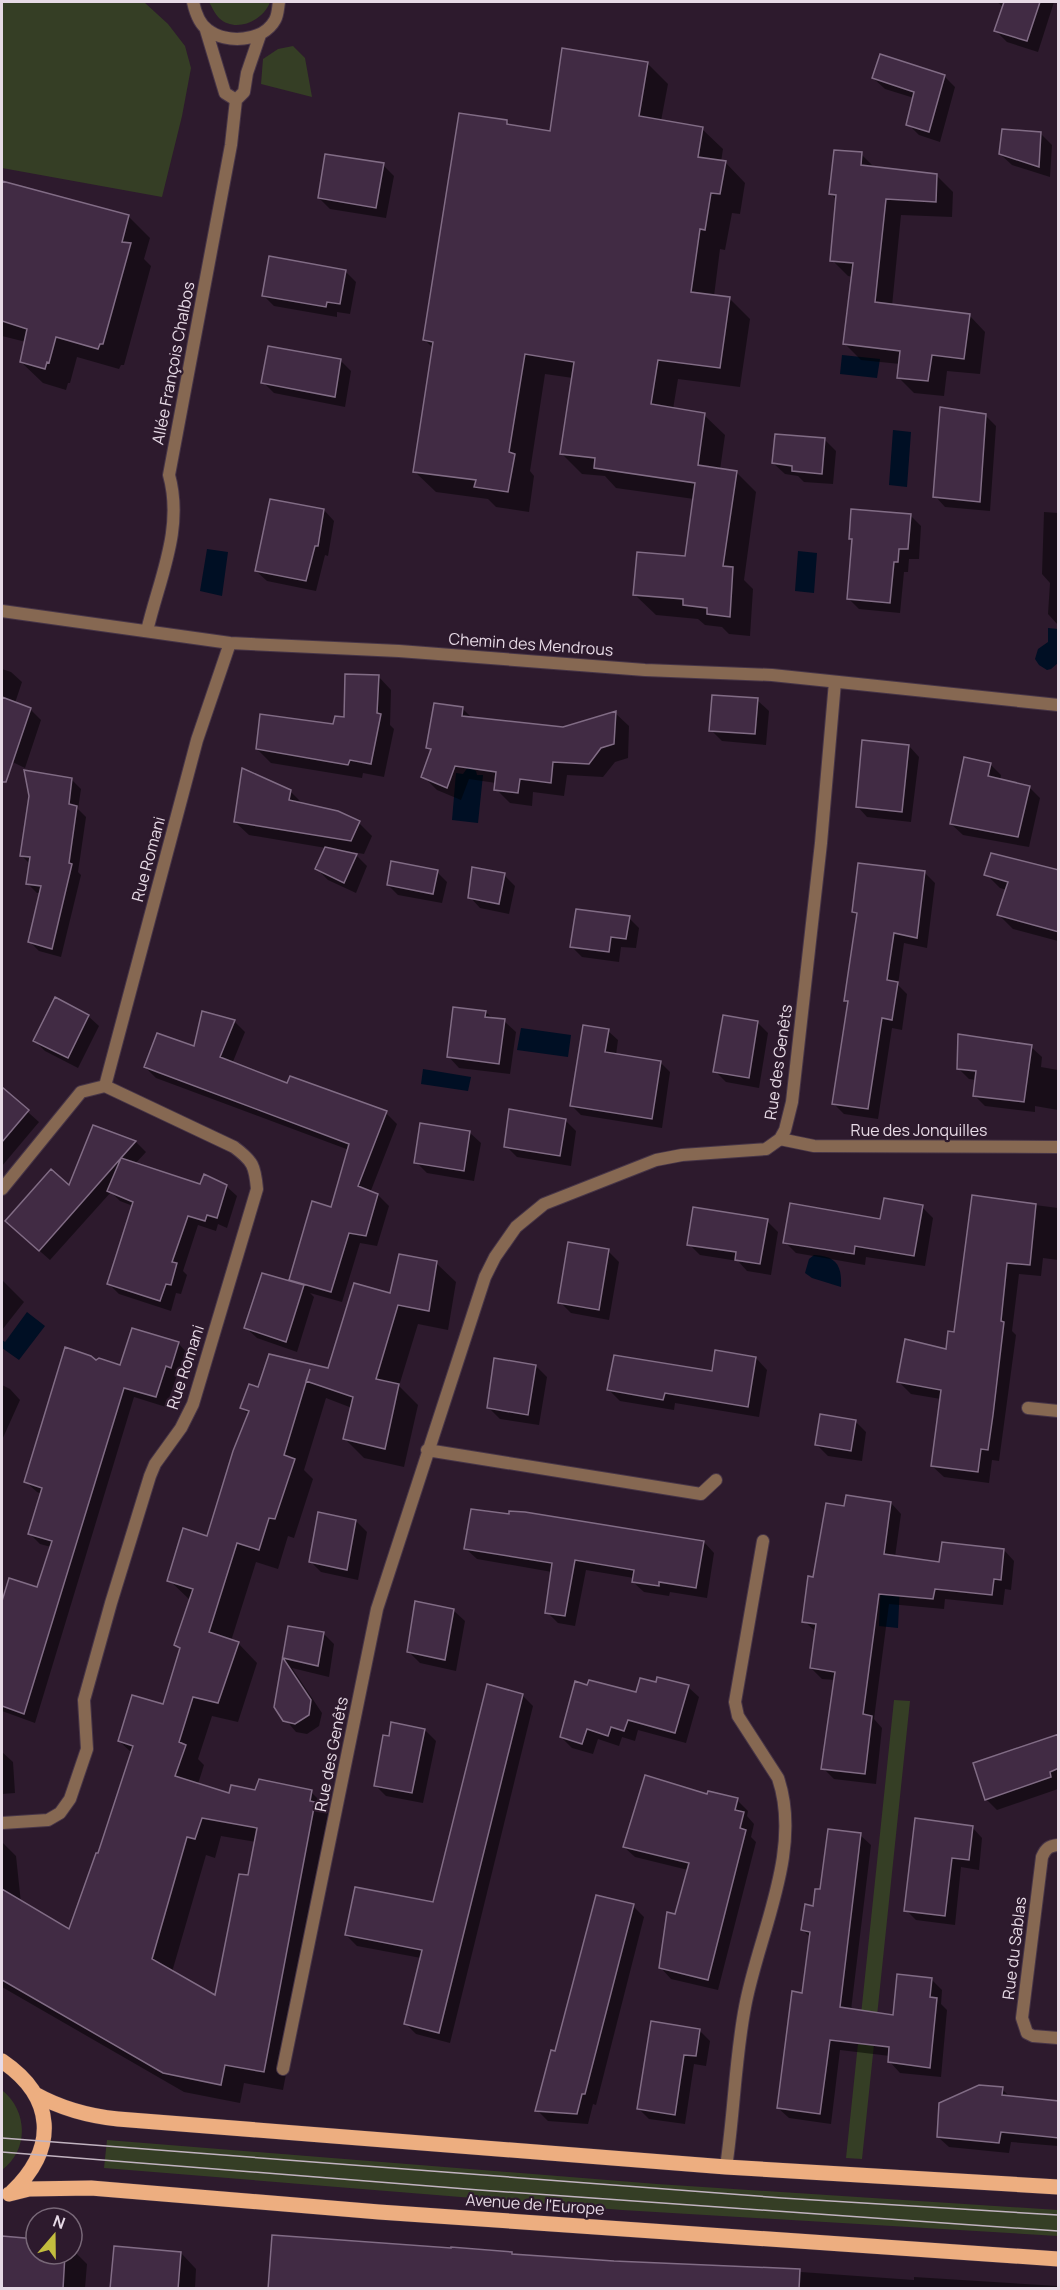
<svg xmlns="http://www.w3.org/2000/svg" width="1060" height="2290" font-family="Manrope,sans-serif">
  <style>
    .green { fill: #353e25 }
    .water { fill: #000f24 }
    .shadow { fill: #0007; fill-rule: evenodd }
    .building { fill: #412b44; stroke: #816c85; stroke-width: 1.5; fill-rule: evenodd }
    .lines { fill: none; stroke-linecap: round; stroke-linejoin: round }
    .street-casing { stroke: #473547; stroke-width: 14 }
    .primary-casing { stroke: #473547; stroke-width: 16 }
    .street { stroke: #866852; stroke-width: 12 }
    .primary { stroke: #edae80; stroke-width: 15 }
    .tram { stroke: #c1b3c0; stroke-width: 1.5 }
    .labels { text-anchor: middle; stroke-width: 4.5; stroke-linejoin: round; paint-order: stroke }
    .street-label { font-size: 16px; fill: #e7dae6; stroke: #2d1a2d }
  </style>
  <rect width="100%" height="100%" fill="#2d1a2d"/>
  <path class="green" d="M2 2H144L168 24 185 46 191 68 182 116 162 197 2 168Z
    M209 2H270C264 20 236 34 219 18 215 14 212 7 209 2Z
    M293 46 305 58 312 97 261 84 263 59 278 49Z
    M894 1700 910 1701 862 2159 846 2158Z
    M2 2090C28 2111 29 2150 2 2170Z
    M107 2140 657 2184 1058 2210V2236L622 2210 104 2168Z"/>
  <path class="water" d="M842 355 880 359 877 378 840 374Z
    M893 430 911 432 907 487 889 485Z
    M207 549 228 552 222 596 200 591Z
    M798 551 817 553 814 593 795 591Z
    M1048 628 1058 629V663L1051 669 1047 670 1039 665 1035 659 1038 649 1048 642Z
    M468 767 476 771 477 775H483L478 823 452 820 456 773 463 774Z
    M521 1028 571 1035 568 1057 517 1050Z
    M423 1069 471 1077 468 1091 421 1084Z
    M814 1255C837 1256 842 1266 841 1287L812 1278 805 1273 809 1259Z
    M27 1312 45 1326 19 1360 2 1348V1340L5 1342Z
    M881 1580 900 1582 898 1628 879 1626Z"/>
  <path class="shadow" d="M997 2H1054L1038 52 1007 42 996 31 1003 7Z
    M647 63 668 84 661 121 702 129 723 149 721 162H725L745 183 740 214 732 213 725 250 720 249 714 296 730 299 750 319 740 387 678 379 673 409 704 415 725 435 720 470 736 472 756 492 744 580 753 589 750 636 729 634 722 627 705 625 698 619 656 615 635 595 686 557 694 499 616 488 605 476 582 474 562 454 573 378 545 374 530 471 534 476 529 512 496 507 488 499 436 492 415 472 434 349 425 340 507 121 512 126 551 133Z
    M944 76 955 87 940 142 919 135 908 124 914 98 885 89 873 78Z
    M1041 134 1052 145 1050 177 1012 165 1000 154Z
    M861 154 875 168 937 176 953 192 952 217 901 215 892 306 969 315 985 332 980 374 947 371 944 396 914 393 898 377 900 364 861 360 845 344 853 277 848 276 832 260 837 200 831 194Z
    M383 165 394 176 386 218 330 209 319 198Z
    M2 182 129 217 150 238 144 259 151 266 124 365H121L119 369 77 357 70 383H68L66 390 43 383 21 362 26 342 2 336V338Z
    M345 271 356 282 350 314 337 312V317L274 306 263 295Z
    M340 360 351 371 345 407 274 393 263 382Z
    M985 415 996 426 990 511 945 507 935 496Z
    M824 439 836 451 833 484 804 482 798 476 785 474 773 463Z
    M324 510 334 521 328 556 325 555 316 591 267 581 256 571Z
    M1044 512 1058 513V625L1048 614 1050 583 1042 574Z
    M911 516 921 526 919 559H909L908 572H904L900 613 859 609 849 599 853 541 850 538Z
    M2 669 11 672 22 682 15 703 30 709 41 720 25 768 2 757Z
    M378 676 391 690 390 725 394 729 384 777 363 773 362 778 271 763 257 749 334 726 346 719Z
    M757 700 769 711 766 745 722 741 711 730Z
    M462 708 473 719 564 729 615 713 629 726 628 758 615 762 603 777 567 775 564 796 533 792 532 806 510 803 496 789V783L469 779 461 800 437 790 423 776 432 751 427 747Z
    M909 746 919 757 911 822 867 817 857 806Z
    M990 764 1001 775 1000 780 1029 787 1040 798 1029 847 963 835 951 824Z
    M72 780 81 789 78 809 86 817 78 872 81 875 61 957 39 951 30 942 41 893H37L27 883 30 864 21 855Z
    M290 791 304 805 359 823 372 836 364 854 353 852 367 866 356 893 328 880 317 869 326 848 249 835 235 822Z
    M437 872 447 882 442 903 398 895 388 885Z
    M1058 872V941L1013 929 999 915 1007 890 1000 888 986 874Z
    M925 873 935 883 927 948 904 943 898 985 907 994 902 1030 892 1028 878 1119 844 1114 834 1104 849 1004 845 1000 858 916 853 912Z
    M504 875 515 886 509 914 480 908 470 897Z
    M629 918 639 928 636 948 621 947 619 962 582 957 571 946Z
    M486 1012 493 1019 504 1021 516 1032 510 1074 459 1068 448 1056Z
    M203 1013 234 1021 245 1032 232 1064 288 1085 386 1113 397 1124 370 1193 378 1195 389 1206 377 1246 360 1243 342 1302 310 1293 314 1297 297 1352 257 1338 246 1328 295 1284 290 1280 332 1209 349 1150 156 1078 145 1067 195 1048Z
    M88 1016 99 1026 78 1068 45 1051 35 1041Z
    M757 1022 768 1033 759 1088 726 1082 715 1071Z
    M608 1031 618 1040 616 1055 660 1062 670 1072 662 1128 581 1115 571 1105Z
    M1031 1047 1042 1057 1041 1067 1058 1070V1110L1035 1106V1112L985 1106 974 1095 976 1080 969 1079 958 1068Z
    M2 1089 39 1122 2 1166Z
    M565 1120 576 1131 571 1166 517 1157 506 1146Z
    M93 1126 136 1142 146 1152 135 1164 201 1186H226L237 1196 227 1228 218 1224 216 1231 198 1225 183 1271 187 1275 181 1294 176 1293 171 1311 119 1294 109 1284 133 1206 120 1201 111 1192 50 1260 17 1231 69 1188Z
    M469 1132 481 1143 474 1181 427 1173 416 1162Z
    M973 1197 1058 1208V1260L1043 1258 1041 1276 1019 1274 1012 1331 1016 1335 999 1461 992 1460 989 1483 944 1477 932 1466 941 1399 911 1394 899 1382 947 1351 955 1333Z
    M922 1207 933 1218 925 1266 866 1257 865 1265 796 1253 785 1242 881 1220Z
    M767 1221 778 1232 771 1275 747 1271 738 1261 700 1255 689 1244Z
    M608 1251 619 1262 609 1320 571 1313 560 1302Z
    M436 1263 456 1282 448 1330 418 1324 399 1386 418 1405 404 1467 364 1458 345 1439 352 1408 326 1398 304 1470 313 1479 294 1538 288 1536 278 1569 256 1562 231 1641 238 1643 257 1663 238 1722 212 1716 198 1759 204 1765 198 1784 230 1795 311 1792 330 1811 334 1822 283 2090 244 2083 240 2103 184 2092 2 1987V1842L16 1856 21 1903 70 1932 99 1855 132 1753 119 1741 164 1706 181 1650 176 1645 191 1601 169 1580 208 1538 249 1415 242 1408 259 1389 329 1370 391 1295ZM221 1836 256 1842 249 1877 217 1997 172 1972 206 1855 215 1858Z
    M2 1280 24 1302 2 1330Z
    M178 1343 188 1354 182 1377 177 1375 166 1407 134 1397 35 1723 2 1711V1606L10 1580 38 1589 51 1547 40 1544 30 1534 42 1494 37 1492 26 1482 97 1362 121 1367Z
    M756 1358 767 1370 759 1417 675 1403 674 1410 620 1401 609 1390 713 1372Z
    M536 1366 547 1377 539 1425 500 1419 488 1407Z
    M2 1385 10 1389 20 1400 2 1440Z
    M855 1421 866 1432 862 1461 828 1456 817 1445Z
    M891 1503 901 1514 895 1557 940 1564 1004 1550 1014 1561 1011 1590 1005 1589 1003 1605 945 1599 944 1609 889 1604 874 1719 882 1728 876 1784 834 1779 823 1768 835 1680 822 1679 811 1668 816 1632 804 1621 815 1578 845 1508Z
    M356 1521 367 1532 358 1580 321 1572 310 1561Z
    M704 1542 714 1553 707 1598 670 1592 669 1596 644 1592 633 1582 634 1578 586 1570 575 1626 558 1623 547 1612 552 1572 477 1559 466 1549Z
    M453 1610 465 1621 456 1671 420 1663 409 1652Z
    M290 1628 323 1633 334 1644 329 1677 292 1668 322 1713 319 1726 307 1734 296 1732 275 1707Z
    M688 1687 699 1697 686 1743 638 1730 635 1741 622 1737 619 1746 598 1739 593 1754 572 1748 561 1737 637 1694Z
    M522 1695 533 1706 450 2043 416 2034 405 2023 421 1958 357 1946 346 1935 435 1904Z
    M425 1730 436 1741 423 1803 386 1796 375 1785Z
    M1058 1742V1789L997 1810 986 1799Z
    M2 1752 13 1762 15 1793 2 1794Z
    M708 1796 737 1800 748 1811 747 1816 754 1824 751 1837 756 1842 718 1990 671 1979 661 1968 688 1870 635 1857 624 1847Z
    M972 1827 982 1838 979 1870 961 1867 955 1925 916 1920 906 1910Z
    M860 1835 871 1845 851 2010 894 2017 932 1980 942 1990 941 2004 947 2010 941 2077 900 2073 890 2062V2056L840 2050 831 2124 789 2118 778 2108 803 1994 811 1938 803 1930 821 1891Z
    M633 1906 644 1917 596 2105 593 2104 588 2124 548 2121 537 2110Z
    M700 2031 710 2041 706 2066 694 2064 685 2124 649 2119 639 2109Z
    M1002 2089 1011 2098 1058 2103V2146L1011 2142 1009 2153 949 2147 938 2137Z
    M2 2238 36 2240V2254H72V2249L87 2264 85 2288H2Z
    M181 2253 196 2269 195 2288H112Z
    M511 2253 514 2256 614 2263 715 2266 914 2280V2277L1058 2286V2288H270Z"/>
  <path class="building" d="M1004 2H1040L1027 41 994 31Z
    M562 48 648 62 639 116 703 127 698 157 726 161 720 194 711 193 705 230 700 229 691 292 730 297 720 368 658 360 651 404 705 413 698 465 737 471 723 566 733 567 730 617 707 614V608L683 605V599L633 595 637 552 685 556 695 483 594 468 595 458 560 454 574 362 525 354 509 452 515 454 508 492 474 487 476 480 413 472 433 342 423 340 459 113 507 120V124L550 131Z
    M880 54 945 75 929 132 906 125 914 92 872 78Z
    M1002 129 1041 132 1039 167 999 154Z
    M834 150 862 152 861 165 937 174 936 202 886 199 875 302 970 314 964 359 932 355 928 381 897 378 900 351 843 344 853 263 830 261 836 195 829 194Z
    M325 154 384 163 376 208 318 198Z
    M2 181 129 215 122 242 131 243 103 344H100L98 349 56 337 49 363 47 362 45 369 20 362 27 329 2 321Z
    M269 256 346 270 340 304 327 302 326 307 262 296Z
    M268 346 341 359 335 397 261 383Z
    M940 407 986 414 980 502 933 497Z
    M775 434 825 438 822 474 792 471V466L772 463Z
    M270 499 324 509 318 546H315L306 581 255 571Z
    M851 509 911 514 908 549H899L898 562H894L890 603 847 599 852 539H849Z
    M345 674 379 675 377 713 381 714 371 764 350 760 348 765 256 749 260 714 333 724 335 716 344 717Z
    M712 695 758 698 755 734 709 731Z
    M2 697 31 708 6 782H2Z
    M434 703 463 707 462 716 563 727 616 711 614 744 601 748 589 764 553 762 551 783 520 779 518 793 494 790 496 772 455 766 447 788 421 777 431 749 426 748Z
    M862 740 909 745 902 812 856 807Z
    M964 757 991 763 988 776 1030 786 1018 837 950 824Z
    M242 768 291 790 289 800 338 811 360 821 351 841 234 822Z
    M24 770 72 778 69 804 77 806 69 863 72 864 52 949 28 942 41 886 26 884 30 857 20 856 29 796Z
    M325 847 357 854 344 883 315 869Z
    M991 853 1059 870V932L997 915 1008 882 984 875Z
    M391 861 438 870 433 894 387 885Z
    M858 863 925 871 917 938 894 933 887 980 898 982 892 1020 882 1018 868 1109 832 1104 848 1001H844L857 913 852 912Z
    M472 867 505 873 499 904 468 898Z
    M576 909 630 916 626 939 611 937 609 952 570 947Z
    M55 997 89 1015 68 1058 33 1041Z
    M453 1007 486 1011 485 1017 505 1019 499 1064 447 1057Z
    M202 1011 235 1020 220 1057 287 1083 290 1076 387 1111 358 1186 378 1194 366 1236 349 1233 331 1292 289 1280 312 1201 331 1207 349 1144 144 1067 157 1033 194 1046Z
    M723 1015 758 1021 749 1078 713 1072Z
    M583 1025 609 1029 605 1052 661 1061 652 1119 570 1106Z
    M958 1034 1032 1045 1024 1102 973 1096 976 1071 957 1069Z
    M2 1087 29 1110 2 1142Z
    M509 1109 566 1119 560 1156 504 1147Z
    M420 1123 470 1131 464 1171 414 1163Z
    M93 1125 136 1141 121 1158 200 1184 204 1174 227 1185 217 1218 207 1215 205 1221 188 1216 172 1262 177 1263 171 1285 166 1284 160 1301 107 1284 133 1202 107 1191 121 1158 39 1251 5 1221 51 1169 69 1185Z
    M972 1195 1036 1204 1030 1265 1007 1263 1001 1321 1004 1322 993 1415 988 1450 981 1449 978 1472 931 1466 941 1390 897 1382 905 1339 946 1349 948 1331 954 1332Z
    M884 1198 923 1205 914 1256 855 1246 854 1254 783 1243 790 1203 880 1219Z
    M693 1207 768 1219 760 1264 735 1260 736 1252 687 1245Z
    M568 1242 609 1249 599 1310 558 1303Z
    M399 1254 437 1261 429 1311 398 1305 376 1379 399 1384 385 1449 343 1439 353 1397 306 1381 310 1369 284 1455 295 1459 275 1519 269 1518 259 1550 237 1543 209 1632 239 1642 218 1703 193 1697 179 1742 186 1745 175 1776 229 1793 231 1785 255 1790 259 1779 312 1790 310 1801 315 1802 264 2072 225 2065 221 2085 163 2073 2 1980V1889L69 1929 96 1853H98L133 1746 118 1741 132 1695 163 1704 180 1648 174 1645 193 1589 167 1581 183 1528 207 1536 233 1451 249 1411 240 1408 249 1384 258 1387 269 1354 328 1368 354 1283 390 1293ZM202 1818 257 1828 248 1875 239 1874 215 1995 152 1959 187 1837 195 1839Z
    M262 1273 304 1285 286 1342 244 1328Z
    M132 1328 179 1342 171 1368 166 1366 156 1397 124 1388 24 1714 2 1706V1601L9 1578 37 1587 52 1541 28 1534 42 1488 24 1482 65 1347 91 1356 96 1360 99 1358 120 1365Z
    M715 1350 756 1357 748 1407 665 1393 663 1400 607 1390 614 1355 712 1371Z
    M494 1358 536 1365 528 1415 487 1408Z
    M820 1414 856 1420 851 1451 815 1445Z
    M846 1495 891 1502 884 1554 939 1562 942 1542 1004 1549 1001 1580 994 1579 992 1595 935 1589 933 1599 879 1594 863 1714 872 1716 865 1774 821 1769 835 1672 810 1668 816 1624 802 1622 808 1576 813 1577 826 1503 844 1506Z
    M471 1509 509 1514V1511L525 1512 704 1541 696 1588 659 1582V1586L632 1582 634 1570 575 1560 565 1616 545 1613 552 1563 464 1549Z
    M318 1512 356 1520 347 1570 309 1562Z
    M415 1601 454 1609 445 1660 407 1652Z
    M288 1626 324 1632 318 1666 283 1658 311 1700 309 1715 295 1724 283 1721 274 1707Z
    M657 1677 689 1685 675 1733 628 1720 624 1731 611 1727 608 1736 587 1729 582 1744 560 1737 575 1681 587 1685 589 1680 636 1692 640 1678 656 1682Z
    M487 1684 523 1694 439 2033 404 2024 422 1950 345 1935 355 1887 433 1902Z
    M391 1722 425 1729 412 1793 374 1786 383 1735 389 1736Z
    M1059 1734V1768L1050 1772 1051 1777 985 1800 973 1763Z
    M645 1775 707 1794 708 1791 738 1798 735 1810 744 1812 740 1828 746 1830 708 1980 659 1968 667 1912 675 1914 689 1863 623 1847Z
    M915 1818 973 1826 969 1860 952 1858 945 1916 904 1911Z
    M828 1829 861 1833 840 2007 893 2015 897 1974 932 1978 930 1997 937 1998 930 2068 888 2062 889 2047 830 2040 820 2114 777 2108 792 1991 802 1993 810 1932 801 1930 805 1904 813 1906 815 1889H820Z
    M596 1895 634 1904 585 2094H582L577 2114 535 2111 551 2050 555 2051Z
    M651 2021 700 2029 696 2056 684 2055 675 2115 637 2109Z
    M979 2085 1003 2087 1002 2095 1059 2101V2138L1001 2132 999 2143 937 2137 939 2103Z
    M272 2235 451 2248V2247L512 2252V2254L614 2261 800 2269 799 2289H268Z
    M2 2236 36 2239V2254H65L63 2289H2Z
    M114 2246 181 2252 178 2289H110Z"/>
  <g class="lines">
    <g class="street-casing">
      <path id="street" d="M193 2C195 11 199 24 208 30 226 44 263 42 275 20 278 15 278 7 279 2
        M206 30 225 93 236 100
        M2 611 230 643 399 651 645 670 772 675 1058 705
        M147 631C159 579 184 529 169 475L231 145 236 100 244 92 247 73 260 35
        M780 1139 814 1146 1058 1147
        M2 1189 81 1092 105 1086
        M1028 1408 1058 1411
        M427 1450 701 1494 716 1480
        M2 1823 48 1820 60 1813 70 1799 87 1749 84 1700 111 1603 150 1476 155 1464 181 1428 193 1404 257 1189C255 1166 253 1161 234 1147L105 1086 197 740 230 643
        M1058 1845C1049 1846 1046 1848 1042 1857L1022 2018 1027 2033 1033 2036 1058 2038
        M283 2069 377 1609 485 1277 495 1257 516 1227 544 1204 656 1160 682 1155 766 1149 780 1139 785 1130 792 1102 821 843 835 682
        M726 2167C734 2114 735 2059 745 2007 758 1935 803 1851 778 1778L738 1716 735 1702 763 1541"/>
    </g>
    <g class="primary-casing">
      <path id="primary" d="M2 2061C55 2097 58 2148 12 2192
        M35 2094C62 2109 88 2116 118 2119L726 2167 1058 2187
        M9 2194 29 2189 91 2188 379 2212 1058 2259"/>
    </g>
    <use href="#street" class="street"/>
    <use href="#primary" class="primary"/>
    <path class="tram" d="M2 2138 782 2198 1058 2215
      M2 2152 479 2190 1058 2231"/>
  </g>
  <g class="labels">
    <g class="street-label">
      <text transform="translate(173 363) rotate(-79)" y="6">Allée François Chalbos</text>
      <text transform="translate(531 644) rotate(4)" y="6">Chemin des Mendrous</text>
      <text transform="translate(148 859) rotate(-75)" y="6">Rue Romani</text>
      <text transform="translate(778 1062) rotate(-82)" y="6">Rue des Genêts</text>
      <text x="919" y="1136">Rue des Jonquilles</text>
      <text transform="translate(185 1367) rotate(-72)" y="6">Rue Romani</text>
      <text transform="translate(331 1754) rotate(-79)" y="6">Rue des Genêts</text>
      <text transform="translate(1014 1948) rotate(-83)" y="6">Rue du Sablas</text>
      <text transform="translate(535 2204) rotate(4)" y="6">Avenue de l'Europe</text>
    </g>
  </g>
  <rect width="1060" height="2290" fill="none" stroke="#e7dae6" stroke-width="6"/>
  <g transform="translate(54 2236) rotate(20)"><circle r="28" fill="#2d1a2d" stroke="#776777" stroke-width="1.5"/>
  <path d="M0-4.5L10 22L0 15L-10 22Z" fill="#c3bd3e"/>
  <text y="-9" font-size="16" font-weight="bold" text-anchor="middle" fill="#e7dae6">N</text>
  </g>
</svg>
